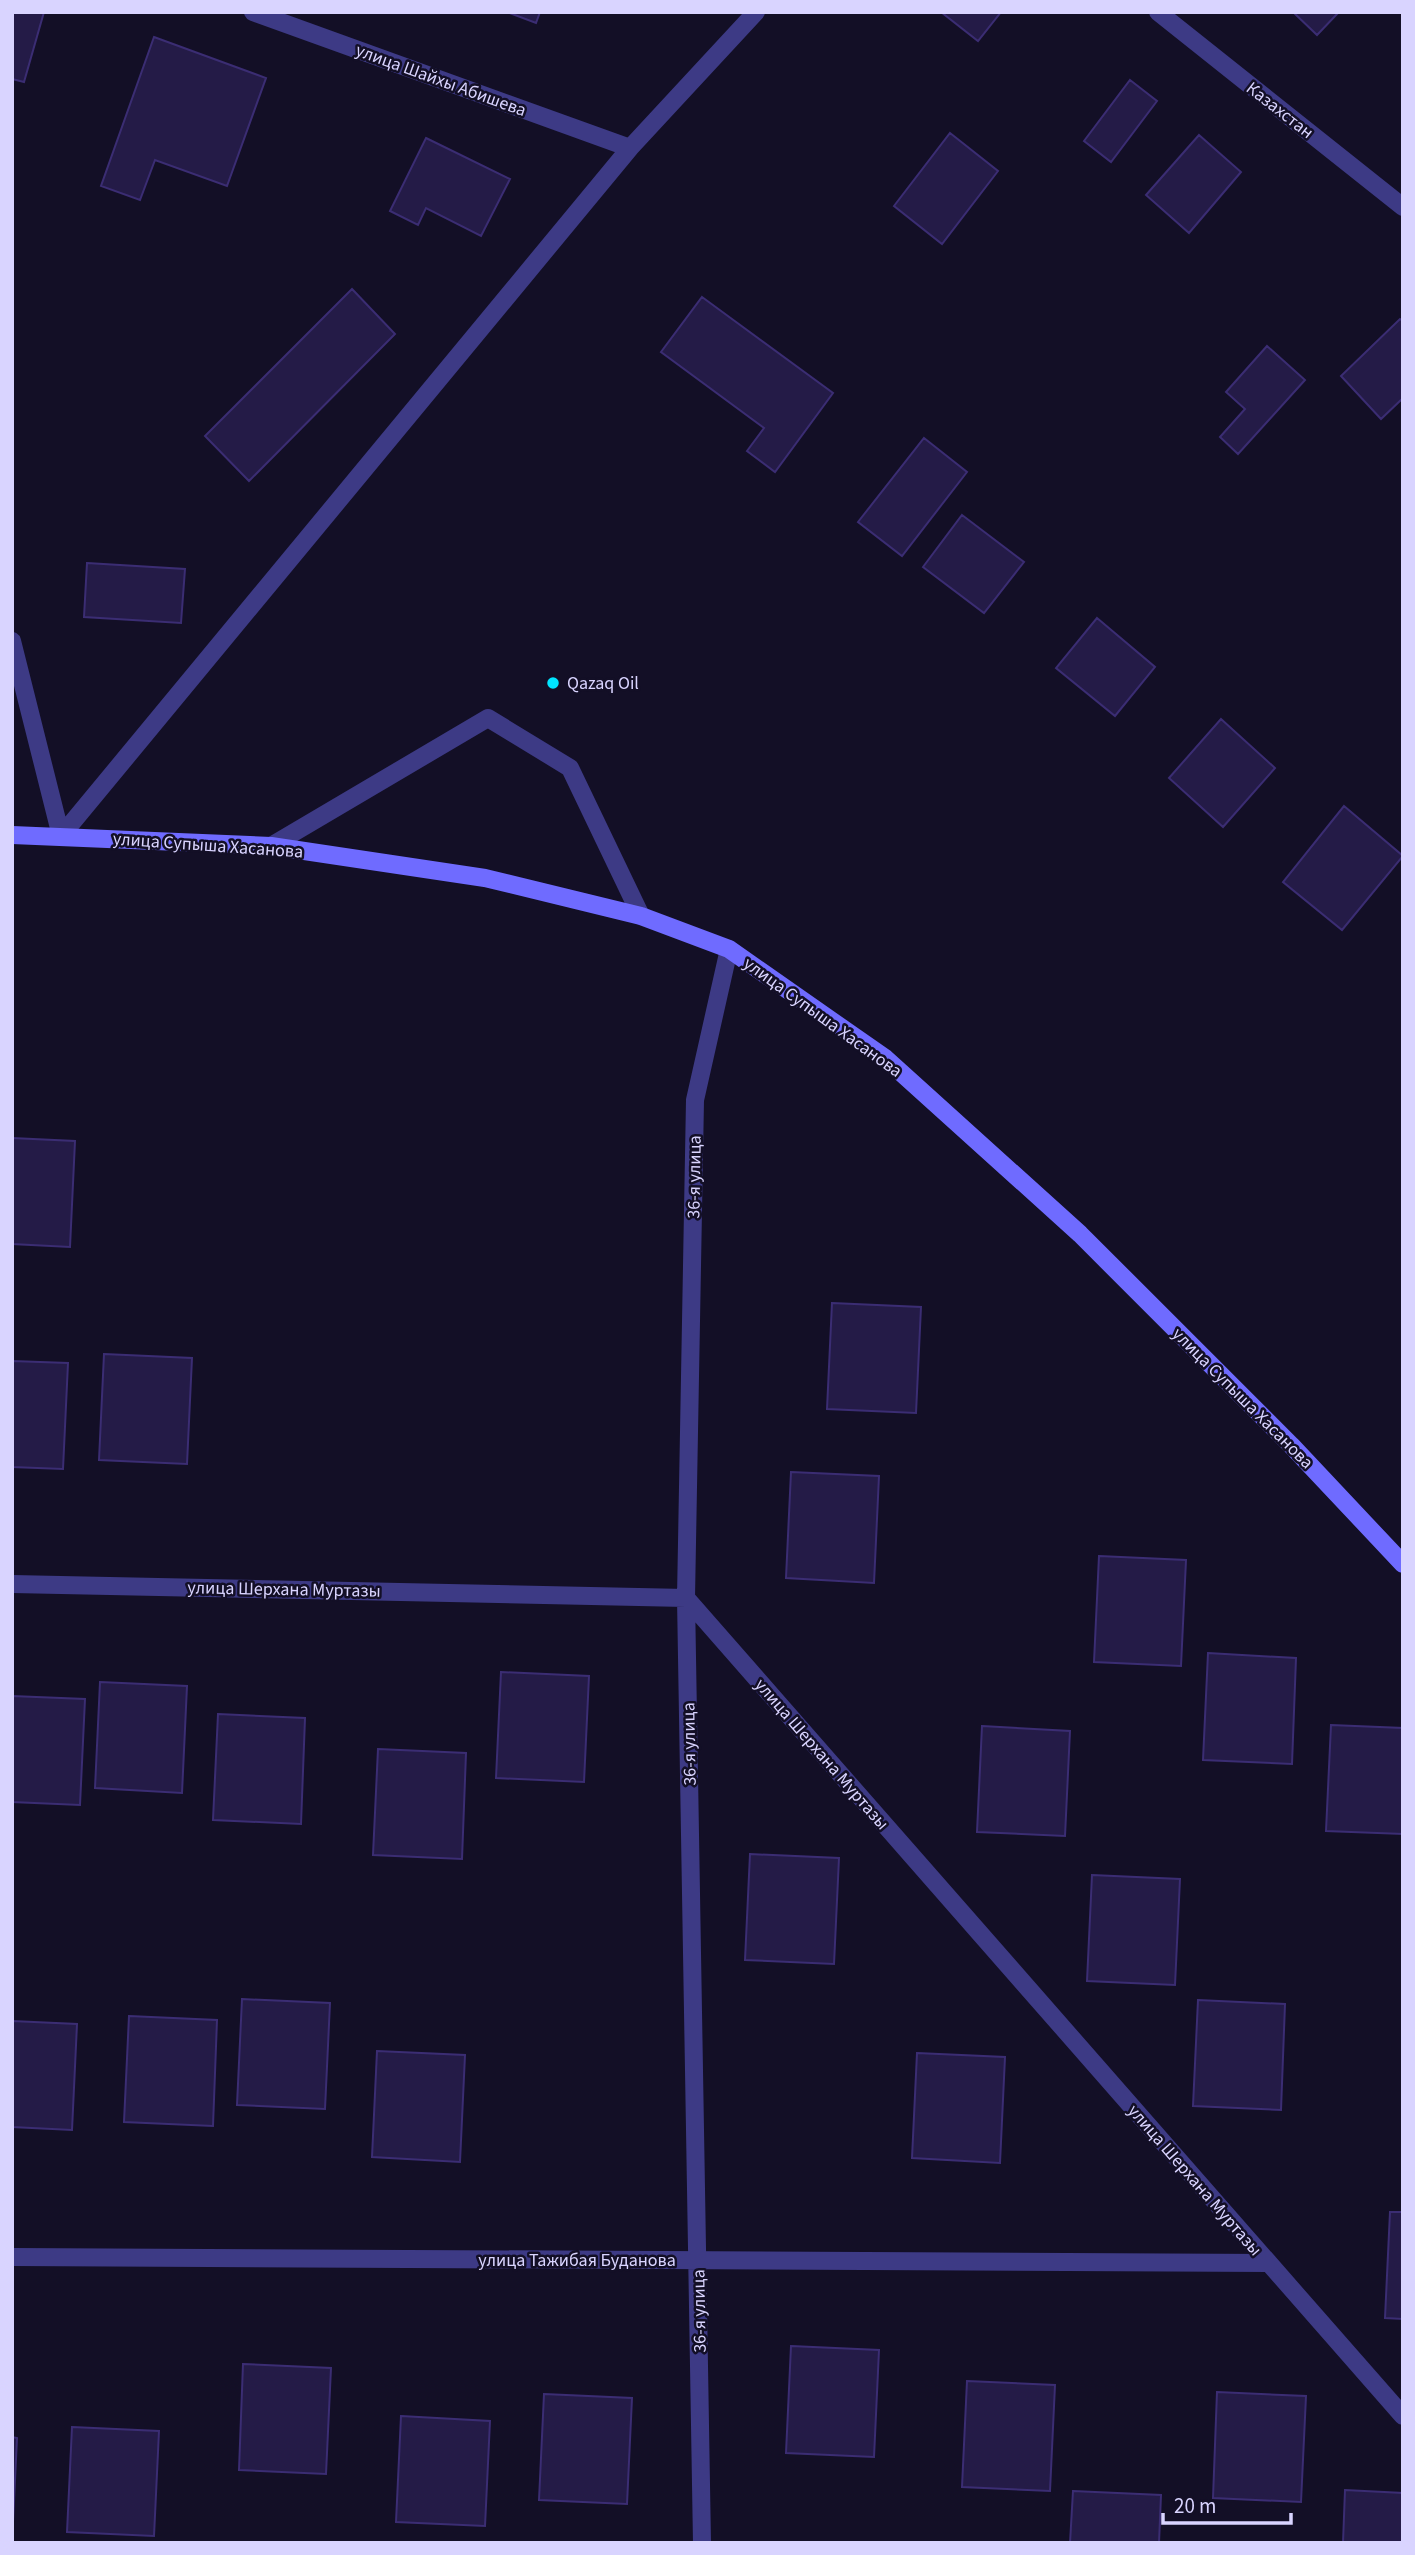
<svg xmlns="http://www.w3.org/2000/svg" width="1415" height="2555" font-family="'Source Sans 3',sans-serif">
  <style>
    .building { fill: #241b47; stroke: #3b2d73; stroke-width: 2 }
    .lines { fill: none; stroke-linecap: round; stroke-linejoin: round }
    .lane { stroke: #3d3a85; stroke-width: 18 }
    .street { stroke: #3d3a85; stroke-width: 18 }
    .secondary { stroke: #6f6bff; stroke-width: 18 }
    .poi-dot { fill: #00e5ff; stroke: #130f26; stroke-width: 2.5 }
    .labels { text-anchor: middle; stroke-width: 5; stroke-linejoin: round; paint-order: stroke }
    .street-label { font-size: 18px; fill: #d9d4ff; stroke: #130f26 }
    .poi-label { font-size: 18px; fill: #d9d4ff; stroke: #130f26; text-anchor: start }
  </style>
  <rect width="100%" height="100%" fill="#130f26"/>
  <path class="building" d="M12 12H44L24 82 12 79Z
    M507 12H540L536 23Z
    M941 12H1001L978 41Z
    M1293 12H1339L1317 35Z
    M154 37 266 78 227 186 155 160 140 200 101 186Z
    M1130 80 1157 101 1111 162 1084 141Z
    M950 133 998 171 942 244 894 206Z
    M1199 135 1241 172 1189 233 1146 195Z
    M426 138 510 179 481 236 426 208 418 225 390 211Z
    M352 289 395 334 249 481 205 436Z
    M702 297 833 393 775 472 747 451 764 428 661 352Z
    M1400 319 1403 321V398L1381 419 1341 376Z
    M1267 346 1305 380 1238 454 1220 437 1245 409 1226 392Z
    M924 438 967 472 902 556 858 522Z
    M962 515 1024 562 984 613 923 567Z
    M87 563 185 569 181 623 84 617Z
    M1097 618 1155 667 1115 716 1056 668Z
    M1221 719 1275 768 1223 827 1169 778Z
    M1344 806 1403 856 1342 930 1283 882Z
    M12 1138 75 1141 70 1247 12 1244Z
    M832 1303 921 1307 916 1413 827 1409Z
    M104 1354 192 1358 187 1464 99 1460Z
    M12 1361 68 1363 63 1469 12 1467Z
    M791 1472 879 1476 874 1583 786 1578Z
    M1099 1556 1186 1560 1181 1666 1094 1662Z
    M1208 1653 1296 1658 1292 1764 1203 1760Z
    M501 1672 589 1676 584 1782 496 1778Z
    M100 1682 187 1686 182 1793 95 1788Z
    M12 1696 85 1699 80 1805 12 1802Z
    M218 1714 305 1718 301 1824 213 1820Z
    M1331 1725 1403 1728V1834L1326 1831Z
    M982 1726 1070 1731 1065 1836 977 1832Z
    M378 1749 466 1753 462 1859 373 1855Z
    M750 1854 839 1858 834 1964 745 1960Z
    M1092 1875 1180 1879 1175 1985 1087 1981Z
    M242 1999 330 2003 325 2109 237 2105Z
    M1198 2000 1285 2004 1281 2110 1193 2106Z
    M129 2016 217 2020 213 2126 124 2122Z
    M12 2021 77 2024 72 2130 12 2127Z
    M377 2051 465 2055 460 2162 372 2157Z
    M917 2053 1005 2057 1000 2163 912 2158Z
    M1390 2212H1403V2319L1385 2318Z
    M791 2346 879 2350 874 2457 786 2453Z
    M243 2364 331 2368 326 2474 239 2470Z
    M967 2381 1055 2385 1050 2491 962 2487Z
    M1217 2392 1306 2396 1301 2502 1213 2498Z
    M544 2394 632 2398 627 2504 539 2500Z
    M401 2416 490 2421 485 2526 396 2522Z
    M72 2427 159 2431 154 2536 67 2532Z
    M12 2437 17 2438 12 2543Z
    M1345 2490 1403 2493V2543H1343Z
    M1073 2491 1161 2495 1159 2543H1070Z"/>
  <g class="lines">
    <path class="lane" d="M271 846 488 718 570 768 641 916"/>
    <path class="street" d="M253 12 630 148
      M1158 12 1403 207
      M12 641 61 836
      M61 836 630 148 756 12
      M12 1584 686 1598 1403 2416
      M12 2257 1268 2263
      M702 2543 686 1598 695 1100 729 949"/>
    <path class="secondary" d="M12 835 271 846 485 878 641 916 729 949 885 1058 1080 1234 1291 1445 1403 1564"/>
  </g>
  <circle class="poi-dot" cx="553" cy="683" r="7"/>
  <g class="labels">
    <g class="street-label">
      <text transform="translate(441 80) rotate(20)" y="6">улица Шайхы Абишева</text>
      <text transform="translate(1280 110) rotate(38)" y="6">Казахстан</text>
      <text transform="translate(208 845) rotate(4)" y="6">улица Супыша Хасанова</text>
      <text transform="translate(823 1017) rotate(36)" y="6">улица Супыша Хасанова</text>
      <text transform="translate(694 1177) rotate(-89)" y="6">36-я улица</text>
      <text transform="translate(1243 1398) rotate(45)" y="6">улица Супыша Хасанова</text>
      <text transform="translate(284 1589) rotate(1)" y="6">улица Шерхана Муртазы</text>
      <text transform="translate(689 1744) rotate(-91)" y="6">36-я улица</text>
      <text transform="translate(822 1754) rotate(49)" y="6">улица Шерхана Муртазы</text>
      <text transform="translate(1195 2180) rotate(49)" y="6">улица Шерхана Муртазы</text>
      <text x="577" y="2266">улица Тажибая Буданова</text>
      <text transform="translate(699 2311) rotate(-91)" y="6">36-я улица</text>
    </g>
    <g class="poi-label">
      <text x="567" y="689">Qazaq Oil</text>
    </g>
  </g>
  <rect width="1415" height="2555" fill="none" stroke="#d9d4ff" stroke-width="28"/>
  <path d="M1163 2513v10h128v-10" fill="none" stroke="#d9d4ff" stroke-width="3.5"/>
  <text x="1174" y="2513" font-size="21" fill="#d9d4ff" stroke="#130f26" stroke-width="5" paint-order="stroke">20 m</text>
</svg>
